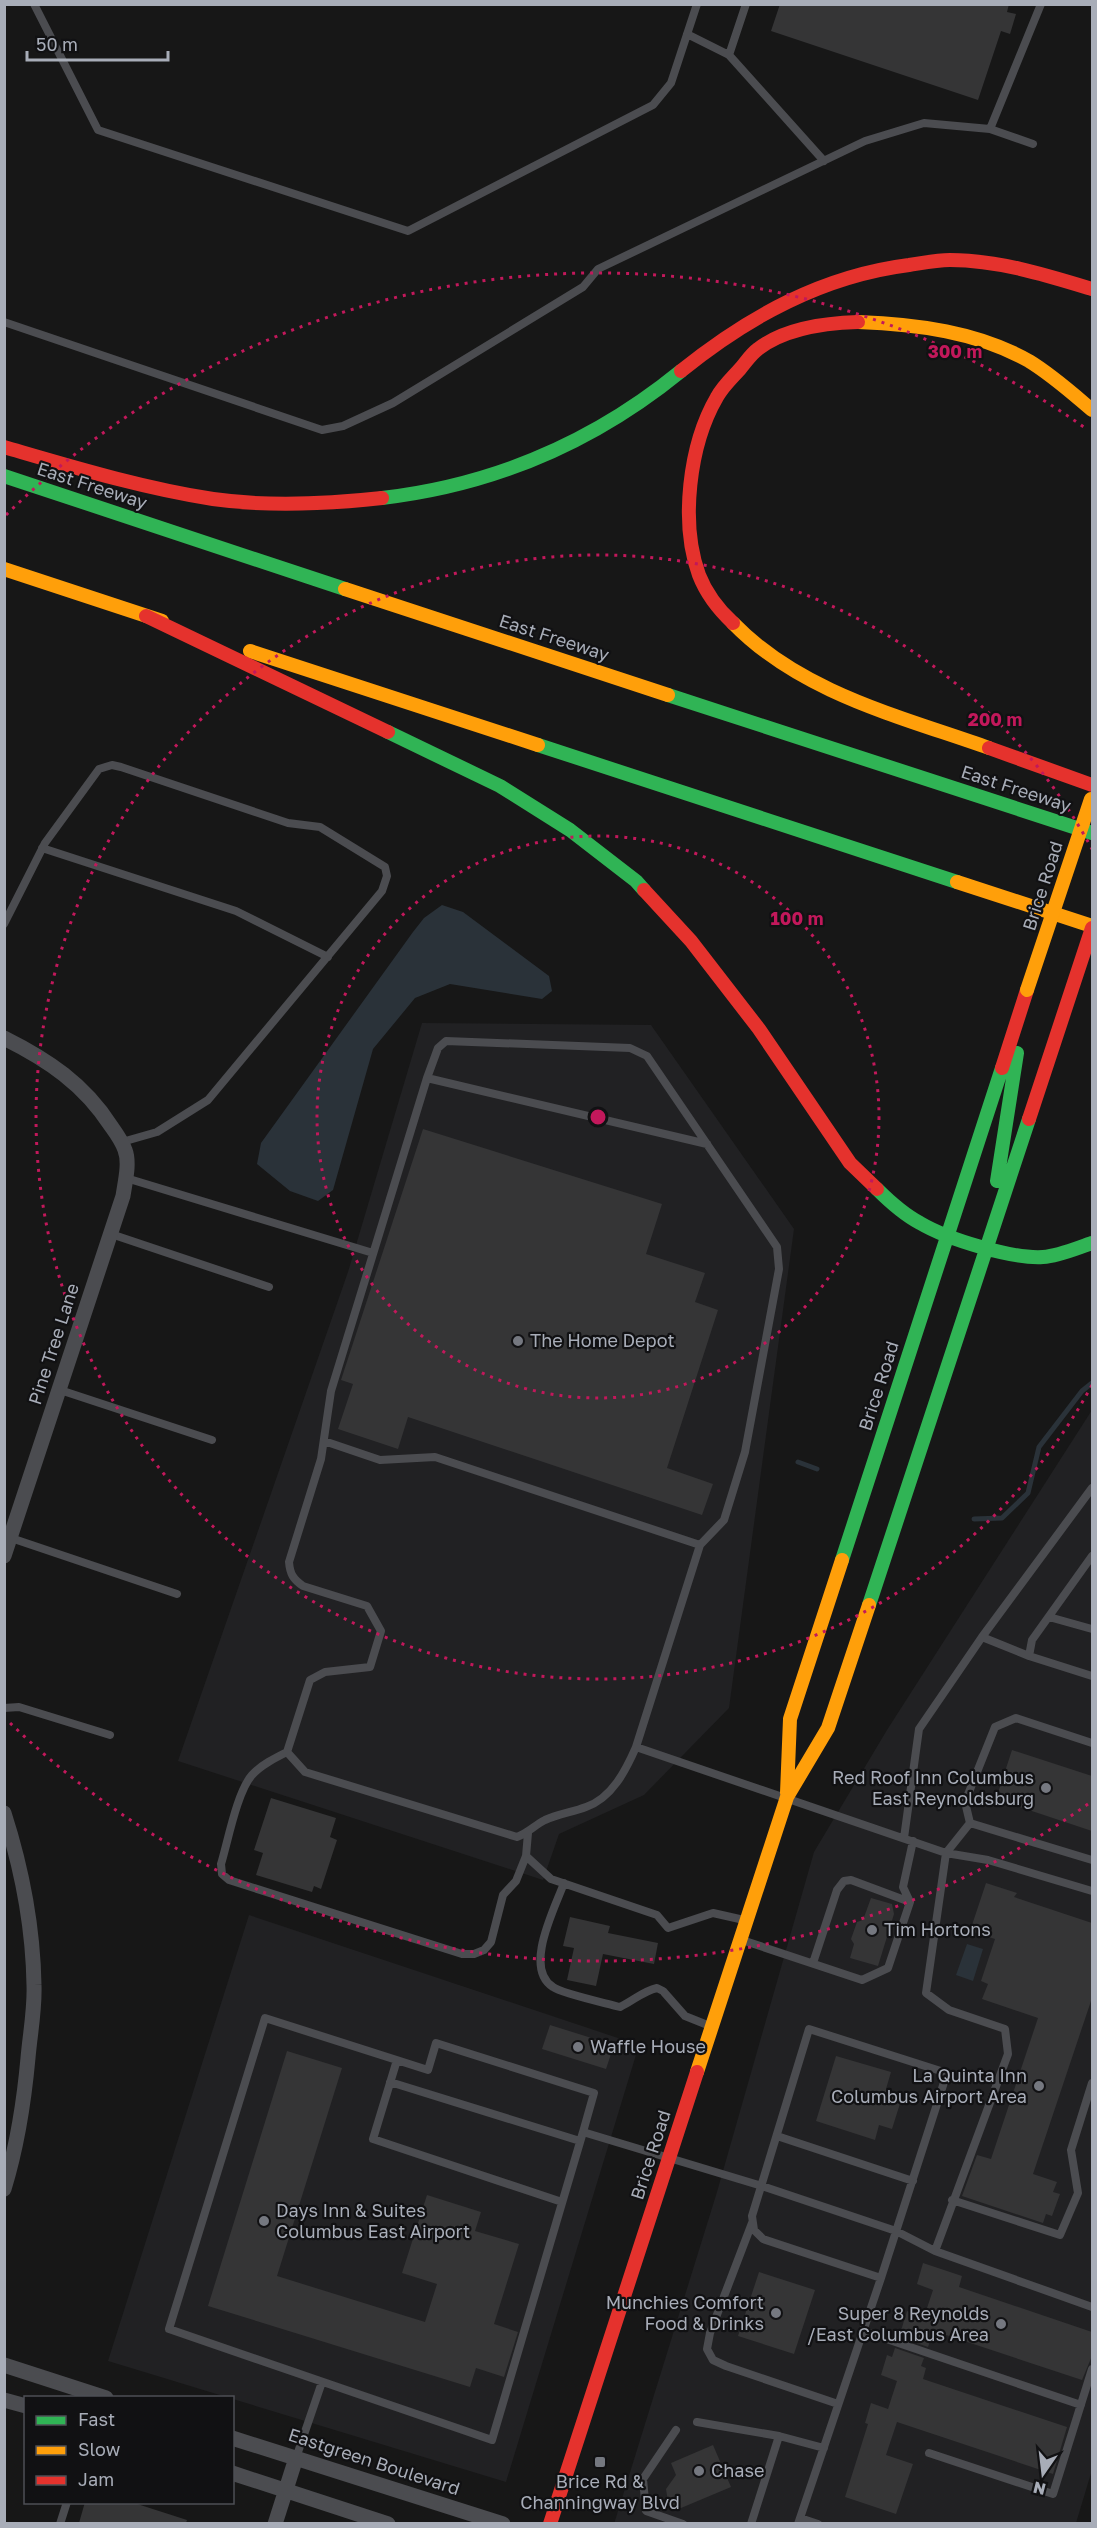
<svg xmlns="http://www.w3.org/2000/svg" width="1097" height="2528" font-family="'Golos Text',sans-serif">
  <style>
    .built { fill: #212123 }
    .water { fill: #2a3239 }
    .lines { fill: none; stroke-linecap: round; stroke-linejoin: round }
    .stream { stroke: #2a3239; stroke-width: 5 }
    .building { fill: #353536 }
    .lane { stroke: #4b4c50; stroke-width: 8 }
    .street { stroke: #4b4c50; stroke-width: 15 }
    .fast { stroke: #30b455; stroke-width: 14 }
    .slow { stroke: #ff9f0a; stroke-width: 14 }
    .jam { stroke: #e5322d; stroke-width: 14 }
    .slow-bridge { stroke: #ff9f0a; stroke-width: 14 }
    .ring { fill: none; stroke: #c2185b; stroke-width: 3; stroke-dasharray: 3 6 }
    .poi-dot { fill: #757880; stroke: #111113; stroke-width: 2 }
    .labels { text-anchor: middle; stroke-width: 4.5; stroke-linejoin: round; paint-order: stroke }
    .street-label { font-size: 18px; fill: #a8adb8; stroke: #111113 }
    .poi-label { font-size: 18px; fill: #a8adb8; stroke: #111113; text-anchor: start }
    .centre { fill: #c2185b; stroke: #111113; stroke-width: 3 }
    .ring-label { font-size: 18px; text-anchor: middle; font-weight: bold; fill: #c2185b; stroke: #111113; stroke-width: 4.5; stroke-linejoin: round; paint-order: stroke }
  </style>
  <rect width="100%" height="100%" fill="#171717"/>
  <path class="built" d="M422 1023 651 1025 794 1229 729 1708 644 1795 559 1834 543 1880 178 1761 348 1272Z
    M1092 1410V2470L1076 2523 614 2524 717 2192 814 1852 887 1730Z
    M249 1915 639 2045 506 2482 108 2361Z"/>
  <path class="water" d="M442 905 463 912 549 976 552 991 542 999 450 984 415 998 373 1049 333 1190 318 1201 290 1191 257 1164 261 1143 413 932 424 918Z
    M967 1944 983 1949 973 1981 956 1975Z"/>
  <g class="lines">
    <path class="stream" d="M798 1462 817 1469
      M974 1519 1002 1518 1028 1493 1039 1447 1082 1391 1092 1383"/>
  </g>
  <path class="building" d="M780 4H1009L1007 12 1016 14 1010 34 1001 31 978 100 771 31Z
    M423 1129 662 1204 646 1254 705 1273 695 1302 718 1310 667 1468 713 1484 702 1515 408 1417 398 1449 338 1429 353 1384 341 1380Z
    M1012 1750 1092 1776V1831L996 1799Z
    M271 1798 336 1818 330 1837 337 1840 321 1889 314 1886 312 1892 256 1875 263 1853 254 1850Z
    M986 1883 1017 1893 1014 1897 1092 1923V1998L1033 2174 1057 2182 1053 2192 1060 2194 1052 2216 1046 2214 1043 2223 962 2196 977 2155 991 2159 1038 2018 982 1999 988 1984 981 1981 995 1939 970 1931Z
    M871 1898 892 1904 894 1914 878 1966 850 1958 854 1944 851 1939 857 1922 863 1920Z
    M570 1917 610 1926 608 1933 658 1943 654 1964 603 1954 596 1986 567 1980 574 1948 563 1946Z
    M550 2025 614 2045 606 2069 542 2049Z
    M287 2051 342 2068 277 2276 425 2322 437 2284 402 2273 427 2195 481 2212 475 2231 519 2244 494 2324 518 2332 504 2377 476 2368 470 2387 208 2306Z
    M836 2056 891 2072 886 2089 903 2094 892 2129 879 2125 875 2140 816 2121Z
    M923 2263 962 2276 959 2287 1092 2332V2356L1082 2380 934 2331 928 2347 899 2337 907 2311 924 2317 933 2290 917 2284Z
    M759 2272 815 2290 794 2354 738 2336Z
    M895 2348 924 2358 921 2366 926 2368 923 2379 1067 2427 1053 2474 897 2422 886 2455 913 2464 896 2514 845 2497 868 2424 865 2423 871 2403 888 2409 897 2381 881 2375 887 2355 892 2357Z
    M713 2445 731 2487 681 2508 671 2505 668 2502 666 2489 676 2475 671 2463Z
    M85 2502H131L187 2520 186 2523H79Z"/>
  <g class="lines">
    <path class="lane" d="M34 4 98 130 408 231 653 105 671 83 697 4
      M687 34 729 55 824 161
      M729 55 746 4
      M990 129 1041 4
      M4 322 322 430 343 426 393 403 583 287 598 269 865 141 924 123 990 129 1033 144
      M42 848 236 911 328 957
      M4 924 45 843 99 769 112 765 121 767 288 823 320 827 385 867 387 876 382 891 208 1100 157 1132 122 1142
      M427 1078 707 1144
      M126 1178 373 1253
      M111 1234 269 1287
      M60 1390 212 1440
      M324 1441 380 1460 435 1457 700 1545
      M11 1538 177 1594
      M1092 1556 1032 1640 1029 1656 1092 1676
      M1049 1617 1092 1629
      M982 1637 1092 1488
      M4 1708 19 1707 110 1735
      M636 1747 700 1545 724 1520 745 1452 779 1269 777 1247 647 1056 630 1048 446 1041 438 1048 427 1078 331 1391 321 1459 289 1562C290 1574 293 1579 303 1586L367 1606 381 1631 370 1667 325 1672 310 1680 287 1752 305 1772 517 1837C528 1833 535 1825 545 1820 558 1814 573 1812 586 1807 612 1798 626 1770 636 1747L946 1853 988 1860 1092 1891
      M287 1752C275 1758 261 1765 252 1775 237 1792 228 1841 221 1864L222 1874 229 1880 462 1954H474L484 1950 491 1942 503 1895 516 1881 526 1856 528 1833
      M970 1823 965 1802 995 1727 1016 1718 1092 1743
      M904 1838 919 1729 982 1637 1029 1656
      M526 1856 551 1879 657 1915 668 1928 713 1913 744 1920
      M564 1883C555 1908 523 1968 553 1987 563 1994 606 2003 620 2007 633 2001 643 1991 657 1988L663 1991 685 2016 710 2026
      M742 1940 862 1980 888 1968 910 1902 903 1887 913 1841
      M813 1963 837 1890 844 1881 851 1880 910 1902
      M397 2060 373 2139 562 2202
      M390 2082 580 2141
      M583 2132 492 2440 169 2329 265 2018 428 2070 436 2043 594 2093 583 2132 762 2186 896 2231 935 2251 1092 2307
      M777 2136 913 2181
      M952 2200 1060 2235 1078 2193 1071 2150 1092 2083
      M752 2223 710 2333 707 2349 713 2360 726 2366 838 2404
      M935 2251 1008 2054 1005 2029 949 2010 926 1993 946 1853 970 1823 1092 1860
      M863 2331 1081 2405
      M697 2422 779 2436
      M676 2430 643 2479 646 2511 683 2524
      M929 2453 1053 2494 1092 2369
      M296 2458 322 2382
      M800 2518 818 2524
      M60 2524 67 2502
      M751 2524 779 2436 824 2448
      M798 2524 881 2278 947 2073 809 2029 752 2216 754 2230 763 2239 881 2278"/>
    <path class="street" d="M4 1038C48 1060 84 1084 111 1126 116 1133 122 1141 125 1150 130 1163 125 1182 123 1196L4 1556
      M4 1813C22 1869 33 1926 34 1985 35 2009 30 2034 28 2058 24 2102 17 2147 4 2189
      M4 2365 106 2398
      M4 2400 26 2406
      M232 2438 503 2524
      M232 2473 388 2524
      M275 2524 296 2458"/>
    <path class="fast" d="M4 476 345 589
      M382 498C494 485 594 442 681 371
      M668 695 1092 833
      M388 732 500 786 570 830 636 881 644 890
      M538 745 957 882
      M997 1181 1017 1053
      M877 1189C890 1202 903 1214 920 1223 947 1239 1012 1259 1043 1257 1059 1256 1077 1248 1092 1243
      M842 1560 1002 1068
      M869 1605 1029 1119"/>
    <path class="slow" d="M858 322C916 324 978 332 1029 361 1052 375 1072 393 1092 410
      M4 569 162 621
      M345 589 668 695
      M733 623C801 693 899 716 989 748
      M250 651 538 745
      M957 882 1092 926
      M787 1793 790 1719 842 1560
      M697 2072 787 1797 828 1728 869 1605"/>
    <path class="jam" d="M681 371C748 317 822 276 909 265 922 263 936 260 950 260 998 260 1046 275 1092 289
      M4 447C73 467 142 488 213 499 269 507 327 504 382 498
      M146 616 388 732
      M733 623C719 610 706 593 699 575 680 523 689 445 717 397 723 386 732 378 740 369 746 362 751 354 758 349 785 328 826 323 858 322
      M989 748 1092 785
      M644 890 691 941 759 1029 850 1163 877 1189
      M1002 1068 1027 990
      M1029 1119 1092 928
      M550 2524 697 2072"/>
    <path class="slow-bridge" d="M1027 990 1091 799"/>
  </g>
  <g class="ring">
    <circle cx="598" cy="1117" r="281"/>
    <path d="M1092 1385A562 562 0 1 1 1092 849"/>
    <path d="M1088 1804A844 844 0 0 1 6 1719M6 515A844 844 0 0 1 1088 430"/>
  </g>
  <g class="poi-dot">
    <circle cx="518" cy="1341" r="6"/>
    <circle cx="1046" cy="1788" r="6"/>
    <circle cx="872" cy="1930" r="6"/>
    <circle cx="578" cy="2047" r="6"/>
    <circle cx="1039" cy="2086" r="6"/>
    <circle cx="264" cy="2221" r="6"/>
    <circle cx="776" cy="2313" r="6"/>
    <circle cx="1001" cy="2324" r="6"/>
    <rect x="594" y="2456" width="12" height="12" rx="3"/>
    <circle cx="699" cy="2471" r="6"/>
  </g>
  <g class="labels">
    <g class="street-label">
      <text transform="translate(92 486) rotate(18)" y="6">East Freeway</text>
      <text transform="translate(554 638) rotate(18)" y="6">East Freeway</text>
      <text transform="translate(1016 789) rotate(18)" y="6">East Freeway</text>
      <text transform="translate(1043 886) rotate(-72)" y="6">Brice Road</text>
      <text transform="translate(54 1344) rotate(-72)" y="6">Pine Tree Lane</text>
      <text transform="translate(879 1386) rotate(-72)" y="6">Brice Road</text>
      <text transform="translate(651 2155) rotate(-72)" y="6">Brice Road</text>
      <text transform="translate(374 2462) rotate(18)" y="6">Eastgreen Boulevard</text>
    </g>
    <g class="poi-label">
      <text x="530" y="1347">The Home Depot</text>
      <text x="1034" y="1784" text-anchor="end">Red Roof Inn Columbus<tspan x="1034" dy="21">East Reynoldsburg</tspan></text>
      <text x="884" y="1936">Tim Hortons</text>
      <text x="590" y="2053">Waffle House</text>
      <text x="1027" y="2082" text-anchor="end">La Quinta Inn<tspan x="1027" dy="21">Columbus Airport Area</tspan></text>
      <text x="276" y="2217">Days Inn &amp; Suites<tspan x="276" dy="21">Columbus East Airport</tspan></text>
      <text x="764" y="2309" text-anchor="end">Munchies Comfort<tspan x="764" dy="21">Food &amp; Drinks</tspan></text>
      <text x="989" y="2320" text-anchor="end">Super 8 Reynolds<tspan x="989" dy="21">/East Columbus Area</tspan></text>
      <text x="711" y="2477">Chase</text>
      <text x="600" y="2488" text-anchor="middle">Brice Rd &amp;<tspan x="600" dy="21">Channingway Blvd</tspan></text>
    </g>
  </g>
  <circle cx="598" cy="1117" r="9" class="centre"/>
  <g class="ring-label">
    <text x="955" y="358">300 m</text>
    <text x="995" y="726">200 m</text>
    <text x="797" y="925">100 m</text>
  </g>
  <rect width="1097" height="2528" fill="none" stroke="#a8adb8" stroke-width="12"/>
  <rect x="24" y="2396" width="210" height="108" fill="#111113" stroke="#4d4f55" stroke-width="1.5"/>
  <rect x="36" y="2416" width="30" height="9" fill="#30b455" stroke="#4d4f55" stroke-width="1.5"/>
  <text x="78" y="2426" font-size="18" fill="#a8adb8">Fast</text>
  <rect x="36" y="2446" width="30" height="9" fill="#ff9f0a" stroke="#4d4f55" stroke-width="1.5"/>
  <text x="78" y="2456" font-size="18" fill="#a8adb8">Slow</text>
  <rect x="36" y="2476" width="30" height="9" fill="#e5322d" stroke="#4d4f55" stroke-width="1.5"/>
  <text x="78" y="2486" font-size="18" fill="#a8adb8">Jam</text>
  <g transform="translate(1043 2474) rotate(194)" stroke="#111113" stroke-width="4.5" paint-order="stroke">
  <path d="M0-4.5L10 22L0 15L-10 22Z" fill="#a8adb8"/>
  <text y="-9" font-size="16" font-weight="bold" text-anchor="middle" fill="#a8adb8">N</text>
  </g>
  <path d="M27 51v9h141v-9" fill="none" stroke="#a8adb8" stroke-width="3"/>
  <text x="36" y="51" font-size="18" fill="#a8adb8" stroke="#111113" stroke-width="4.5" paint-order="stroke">50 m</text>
</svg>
